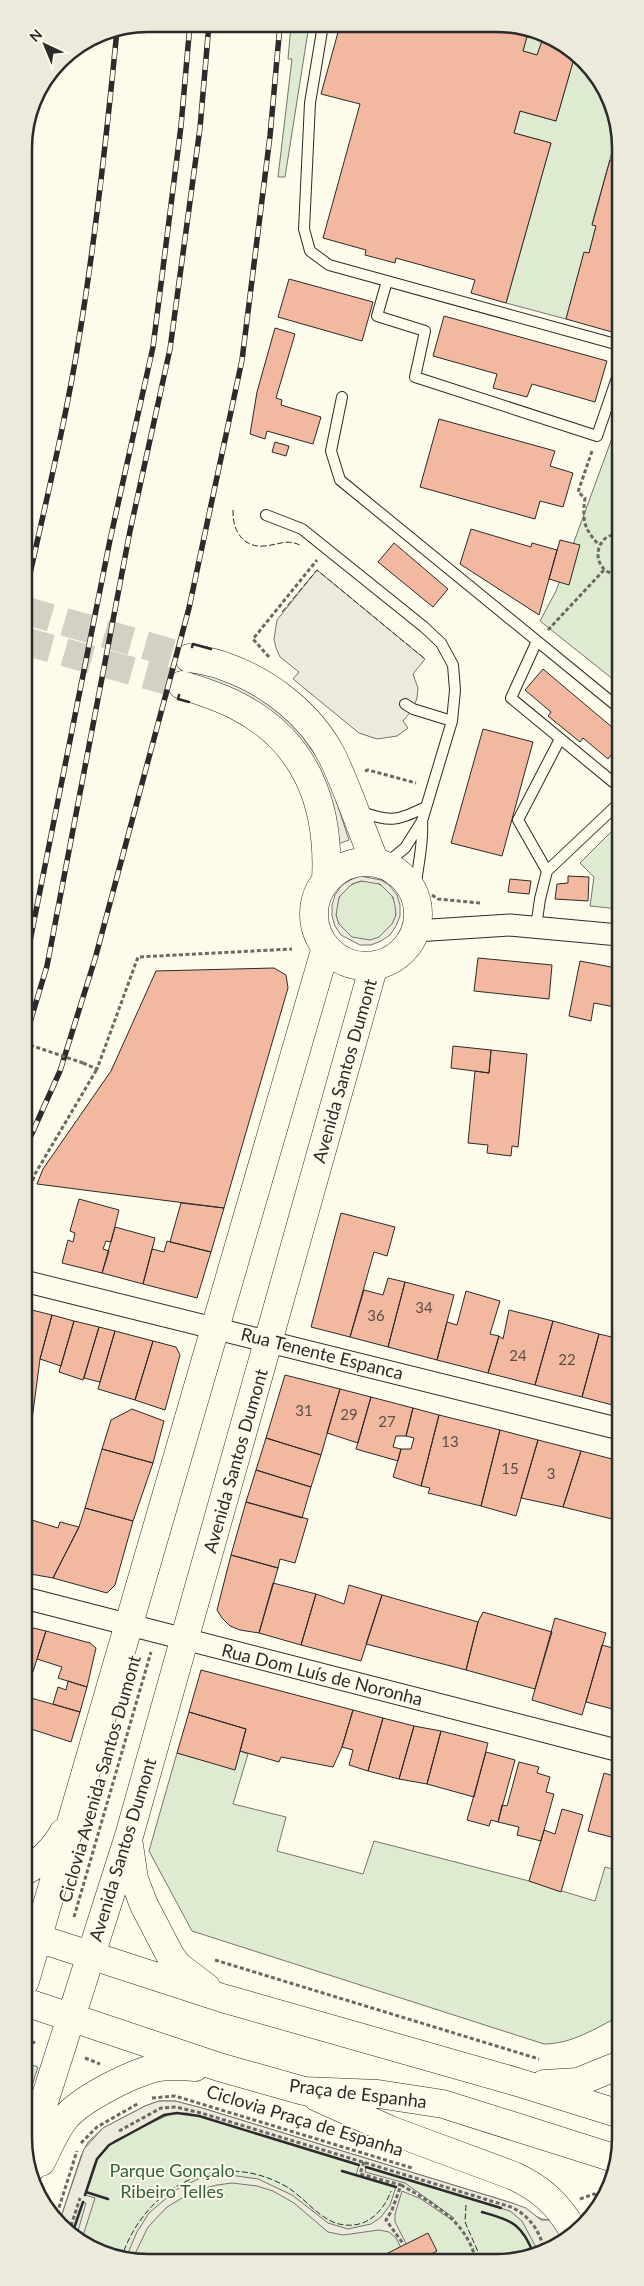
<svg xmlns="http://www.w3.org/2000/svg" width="644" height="2286" font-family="Lato,sans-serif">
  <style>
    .green { fill: #deebd1; stroke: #74746e }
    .parking { fill: #eceadb; stroke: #74746e; fill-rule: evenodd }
    .building { fill: #f2b8a0; stroke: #2b2b2b }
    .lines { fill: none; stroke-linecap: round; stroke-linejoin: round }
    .primary-tunnel { stroke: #d3d1c4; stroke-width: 28; stroke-dasharray: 28 14; stroke-linecap: butt }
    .service-casing { stroke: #2b2b2b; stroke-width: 12 }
    .minor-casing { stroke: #2b2b2b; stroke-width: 23 }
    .primary-casing { stroke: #2b2b2b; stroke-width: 29 }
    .path { stroke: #6a6964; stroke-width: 3; stroke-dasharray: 4 2.5; stroke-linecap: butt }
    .service { stroke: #fdfbea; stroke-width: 10 }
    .minor { stroke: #fdfbea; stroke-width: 21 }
    .primary { stroke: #fdfbea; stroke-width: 28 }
    .rail-casing { stroke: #2b2b2b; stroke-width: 5.5 }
    .rail { stroke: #fdfbea; stroke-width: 4; stroke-dasharray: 11; stroke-linecap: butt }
    .path-bridge { stroke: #6a6964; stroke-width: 3; stroke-dasharray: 4 2.5; stroke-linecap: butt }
    .fence { stroke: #2b2b2b; stroke-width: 1; stroke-dasharray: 6 2.5; stroke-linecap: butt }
    .wall { stroke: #2b2b2b; stroke-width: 2.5 }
    .labels { text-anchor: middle; stroke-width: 4; stroke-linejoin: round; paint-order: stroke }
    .number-label { font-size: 15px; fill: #5d4e48 }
    .street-label { font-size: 18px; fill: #2b2b2b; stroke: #fdfbea }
    .park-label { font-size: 18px; fill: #34623c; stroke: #fdfbea }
    .rim { fill: none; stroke: #2b2b2b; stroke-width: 2.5 }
  </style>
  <rect width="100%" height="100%" fill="#fdfbea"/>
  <path class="green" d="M291 25H309L285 177H278L292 59H288Z
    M529 29 558 41 568 48 542 41 537 55 523 51Z
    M575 55 589 66 618 130 592 224 596 226 589 253H584L566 319 506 303 551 143 514 133 520 111 556 121Z
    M619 419V684L540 621 556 591Z
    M619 824V909L590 906 594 877 580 863Z
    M336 911a30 30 0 1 1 60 0a30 30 0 1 1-60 0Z
    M240 1751 248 1754 233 1804 286 1817 277 1851 363 1874 374 1841 529 1881 595 1901 605 1867 620 1871V2016C596 2028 572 2044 544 2044L192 1931 149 1851 177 1753 235 1769Z
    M25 2063 38 2067 25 2107Z
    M159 2101H175L202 2108 512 2203C522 2207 541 2222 550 2220L551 2249 512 2261 124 2260 86 2246 59 2223 81 2156 88 2142 103 2128 145 2106Z"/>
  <path class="parking" d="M317 570 425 659 413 674 418 688 417 698 413 709 403 721 408 728 397 736 377 739 359 733 293 679 299 672 280 657 276 648 274 639 277 620Z
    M186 669 220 678 242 687 280 713 297 729 321 763 330 782 349 840 338 844 326 786 184 675Z
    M360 876 381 880 390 886 397 895 400 905V916L396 926 390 935 381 941 371 945H360L341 935 335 926 332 916V905L335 895 341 886 350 880ZM361 881 380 884 393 897 395 906 396 915 392 924 379 937 370 940 352 937 339 924 336 915 339 897 352 884Z
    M159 2101H175L202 2108 512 2203 526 2208 541 2220H550L566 2238 551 2249 539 2253 522 2221 510 2211 366 2167 365 2172 405 2183 454 2218 452 2220 421 2199 402 2191 395 2214V2222L415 2261H408L396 2238 389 2232 379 2230 343 2235 328 2232 294 2203 273 2191 257 2186 232 2183 217 2185 194 2191 167 2207 148 2227 132 2260H125L137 2232 149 2213 176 2190 198 2179 223 2174 258 2179 292 2195 328 2223 348 2229 371 2224 381 2217 390 2205 396 2187 356 2175 359 2165 199 2116 187 2113 170 2114 114 2141 100 2154 94 2165 85 2195 95 2198 81 2242 76 2238 86 2203 83 2202 72 2234 59 2223 84 2149 103 2128 145 2106Z"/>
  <path class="building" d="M340 25 520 26 529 29 523 51 537 55 542 41 568 48 575 55 556 121 520 111 514 133 551 143 506 303 471 293 475 280 396 258 395 263 365 255 366 250 323 238 360 104 321 94Z
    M610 160 619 163V235L612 260 619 262V334L566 319 584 252 589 253 596 226 592 225Z
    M289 279 373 302 362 341 278 317Z
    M444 316 607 361 595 402 532 384 527 397 493 388 497 374 433 356Z
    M275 328 295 334 276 398 282 400 281 405 321 417 313 444 267 431 265 439 250 434 257 392Z
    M439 419 555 451 550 466 573 473 563 507 540 501 535 519 420 487Z
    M275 442 289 446 286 456 272 452Z
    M471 529 531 547 532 543 557 550 539 615 460 564Z
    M560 540 580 545 569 585 549 579Z
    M394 543 448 589 433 607 378 562Z
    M543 669 619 733V745L608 759 583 738 580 742 548 716 551 712 525 690Z
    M483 729 533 742 502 856 451 843Z
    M568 876 589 877 588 901 555 899 557 884 568 883Z
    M510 879 531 881 529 894 508 892Z
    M478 958 552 965 549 999 474 991Z
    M580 961 616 968 614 978 620 979V1008L594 1003 591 1021 569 1016Z
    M274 968 286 975 288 988 224 1208 37 1184 43 1169 111 1071 156 971Z
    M453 1046 491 1050 489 1073 451 1068Z
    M491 1050 527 1054 518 1147 512 1146 511 1156 487 1153 488 1145 468 1143 475 1071 489 1073Z
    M79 1199 119 1210 111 1242 106 1241 103 1249 109 1251 102 1273 62 1263 68 1240 73 1242 75 1233 70 1231Z
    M181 1203 224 1208 211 1252 170 1242Z
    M341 1213 395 1227 387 1256 374 1252 350 1337 311 1327Z
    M115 1227 155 1238 143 1284 102 1273Z
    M167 1241 211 1252 197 1298 143 1284 152 1249 164 1252Z
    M388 1278 405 1282 388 1347 350 1337 364 1290 383 1295Z
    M405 1282 454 1295 437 1360 388 1347Z
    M466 1291 500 1301 490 1334 499 1336 488 1373 437 1360 447 1322 457 1325Z
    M24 1308 52 1315 40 1359 25 1473Z
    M509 1310 553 1321 535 1385 488 1373 499 1336 503 1339Z
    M52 1315 74 1321 61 1366 40 1359Z
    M74 1321 99 1327 83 1380 59 1372Z
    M553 1321 599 1334 582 1397 535 1385Z
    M99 1327 115 1331 100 1382 84 1378Z
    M115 1331 153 1341 135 1400 98 1389Z
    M599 1334 620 1339V1407L582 1397Z
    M153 1341 176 1347 180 1355 165 1410 135 1400Z
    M285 1375 340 1389 321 1455 266 1438Z
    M340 1389 371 1397 358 1443 327 1433Z
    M371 1397 413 1408 406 1436H396L393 1447 401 1449 398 1461 356 1449Z
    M413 1408 439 1415 421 1486 393 1477 401 1449H411L414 1438 406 1436Z
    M132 1409 164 1421 153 1463 102 1449 111 1420Z
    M439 1415 500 1430 481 1506 428 1493 430 1488 421 1486Z
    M500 1430 538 1440 516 1516 481 1506Z
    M266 1438 321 1455 311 1487 256 1470Z
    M538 1440 581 1451 563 1507 521 1498Z
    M102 1449 153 1463 133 1521 85 1508Z
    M581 1451 620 1461V1489L612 1519 563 1507Z
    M256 1470 311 1487 302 1518 246 1502Z
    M620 1489V1522L612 1519Z
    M246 1502 308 1519 295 1563 280 1559 278 1568 231 1555Z
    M85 1508 133 1521 115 1585 107 1593 53 1578 79 1527Z
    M25 1518 58 1528 60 1522 79 1527 53 1578 25 1573Z
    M231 1555 278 1568 259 1633 240 1630 230 1626 222 1618 217 1610Z
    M273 1583 316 1594 301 1645 259 1633Z
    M349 1585 382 1595 361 1661 301 1645 316 1594 344 1604Z
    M382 1595 478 1622 466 1670 366 1644Z
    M483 1612 552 1632 535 1689 466 1670 478 1622Z
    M555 1618 606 1633 582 1715 532 1700Z
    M25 1626 46 1631 30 1681 25 1679Z
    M46 1631 90 1643 96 1648 87 1687 58 1678 62 1667 37 1659Z
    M602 1645 620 1650V1711L586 1702Z
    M201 1670 353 1710 342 1747 333 1767 281 1757 279 1762 240 1751 246 1729 189 1712Z
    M68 1681 87 1687 80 1712 53 1704 58 1687 66 1690Z
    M31 1698 80 1712 71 1742 25 1727V1718Z
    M353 1710 383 1718 368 1771 349 1765 353 1750 342 1747Z
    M189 1712 246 1729 235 1770 177 1753Z
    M383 1718 414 1726 399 1779 368 1771Z
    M414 1726 441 1731 427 1784 399 1779Z
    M441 1731 488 1743 474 1797 427 1784Z
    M486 1752 515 1760 498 1822 491 1820 489 1826 467 1820Z
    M519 1762 539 1767 537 1773 550 1777 546 1792 554 1794 541 1841 517 1835 519 1827 498 1822 502 1805 507 1806Z
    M604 1773 620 1778V1820L615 1838 588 1831Z
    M562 1809 583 1815 561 1892 529 1881 544 1830 555 1834Z
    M428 2233 437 2251 418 2261H387L384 2255Z"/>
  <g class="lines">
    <path class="primary-tunnel" d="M24 610 189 658
      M24 641 182 685"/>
    <g class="service-casing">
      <path id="service" d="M323 25 310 103 304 229 310 251 329 265 619 345
        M387 281 377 316 425 331 415 377 597 436 619 372
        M342 397 331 451 340 480 619 708
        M266 515 302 529 424 627 441 643 453 665 455 690 452 721 422 821 405 848 384 865
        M537 641 511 698 619 787
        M405 704 413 709 452 721
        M359 811C392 823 395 821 426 807
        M547 871 518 820 560 739
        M415 896C416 869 424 848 422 821
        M536 927 540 899 547 871 619 803"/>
    </g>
    <g class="minor-casing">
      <path id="minor" d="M415 931 510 925 619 935
        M24 1281 620 1429
        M25 1598 620 1751"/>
    </g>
    <g class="primary-casing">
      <path id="primary" d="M189 658C201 660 215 662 226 667 269 682 311 715 332 756 349 791 360 827 375 862
        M182 685C201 691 221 697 239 707 307 742 330 807 326 880
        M314 914a52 52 0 1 1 104 0a52 52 0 1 1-104 0Z
        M129 1845 134 1879 144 1905 170 1955 178 1966 206 1987
        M25 1871C40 1863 55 1848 63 1833
        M25 1934 222 1998 517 2082 620 2114
        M25 1981 326 947
        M25 2002 219 2067 304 2091 378 2094 443 2104 617 2159
        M544 2084 578 2082 620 2065
        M317 2097 390 2130 514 2176C542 2189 559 2205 574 2232
        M41 2162C49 2147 56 2127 68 2115 85 2097 136 2071 160 2067 171 2065 184 2066 195 2067
        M31 2168 43 2105 129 1836 374 965"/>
    </g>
    <path class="path" d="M592 451 578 492 585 498C582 520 584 529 599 545
      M619 534C591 534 591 575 619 574
      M548 630 604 570
      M269 657 253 639 317 560
      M365 771 368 770 416 783
      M432 895 438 899 480 903
      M83 1063 97 1069 138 957 292 949
      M24 1205 35 1174 97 1069
      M74 1917 151 1652
      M215 1960 539 2059
      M25 2040 36 2043
      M85 2058 100 2064
      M152 2098 175 2096 195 2102 412 2168
      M119 2131 161 2108 176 2107 201 2113 511 2207C529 2215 541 2232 544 2251
      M81 2143 97 2127 139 2103
      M364 2162 360 2174 401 2185 392 2210 386 2220 404 2245
      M401 2185C434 2204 467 2221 476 2261
      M580 2199 594 2194 604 2197
      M55 2220 77 2151
      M69 2232 80 2198"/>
    <use href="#service" class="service"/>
    <use href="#minor" class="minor"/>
    <use href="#primary" class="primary"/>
    <g class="rail-casing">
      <path id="rail" d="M24 601C43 513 65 426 79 338 96 236 107 133 117 30
        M24 971 110 540 153 347 181 126 190 24
        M24 1042 47 966 130 531 170 349 200 128 209 24
        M24 1151 60 1071 95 959 189 608 242 360 270 136 280 25"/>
    </g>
    <use href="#rail" class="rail"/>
    <path class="path-bridge" d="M24 1043 83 1063"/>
    <path class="fence" d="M233 510C232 530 243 548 264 546 279 545 287 538 302 546
      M282 612 317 570 425 659
      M466 2205 465 2222 482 2261
      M121 2259C144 2187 218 2147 287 2187 305 2198 319 2219 339 2224 365 2230 383 2213 391 2191"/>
    <path class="wall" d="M192 647 193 644 211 649
      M179 695 178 699 189 702
      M366 2167 501 2208
      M342 2171 396 2187
      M86 2192 108 2199
      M85 2195 97 2159 109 2145 164 2115 177 2113 199 2116 359 2165
      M482 2212C512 2221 522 2223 534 2255
      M72 2234 83 2202"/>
  </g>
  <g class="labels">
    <g class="number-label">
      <text x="424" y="1313">34</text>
      <text x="376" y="1321">36</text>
      <text x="518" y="1361">24</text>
      <text x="567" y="1365">22</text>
      <text x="304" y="1416">31</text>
      <text x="349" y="1420">29</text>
      <text x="387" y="1427">27</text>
      <text x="450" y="1447">13</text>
      <text x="510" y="1474">15</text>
      <text x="551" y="1479">3</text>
    </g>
    <g class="street-label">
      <text transform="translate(345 1071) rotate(-74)" y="6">Avenida Santos Dumont</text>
      <text transform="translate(322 1354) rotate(14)" y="6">Rua Tenente Espanca</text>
      <text transform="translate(236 1461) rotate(-74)" y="6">Avenida Santos Dumont</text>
      <text transform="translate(322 1675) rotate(14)" y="6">Rua Dom Luís de Noronha</text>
      <text transform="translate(100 1779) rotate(-74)" y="6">Ciclovia Avenida Santos Dumont</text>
      <text transform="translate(123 1850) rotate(-73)" y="6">Avenida Santos Dumont</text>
      <text transform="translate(358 2094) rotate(7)" y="6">Praça de Espanha</text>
      <text transform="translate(305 2121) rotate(17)" y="6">Ciclovia Praça de Espanha</text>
    </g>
    <g class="park-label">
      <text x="172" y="2177">Parque Gonçalo<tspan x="172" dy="21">Ribeiro Telles</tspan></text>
    </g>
  </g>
  <path d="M0 0H644V2286H0ZM148 32H496A116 116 0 0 1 612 148V2138A116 116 0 0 1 496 2254H148A116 116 0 0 1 32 2138V148A116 116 0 0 1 148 32Z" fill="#eceadb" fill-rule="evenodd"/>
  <path class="rim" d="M148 32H496A116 116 0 0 1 612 148V2138A116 116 0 0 1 496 2254H148A116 116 0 0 1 32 2138V148A116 116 0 0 1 148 32Z"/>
  <g transform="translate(45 45) rotate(316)" stroke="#fdfbea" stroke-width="4" paint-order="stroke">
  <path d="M0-4L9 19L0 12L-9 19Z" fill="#2b2b2b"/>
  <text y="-8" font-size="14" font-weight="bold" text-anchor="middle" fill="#2b2b2b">N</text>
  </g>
</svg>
